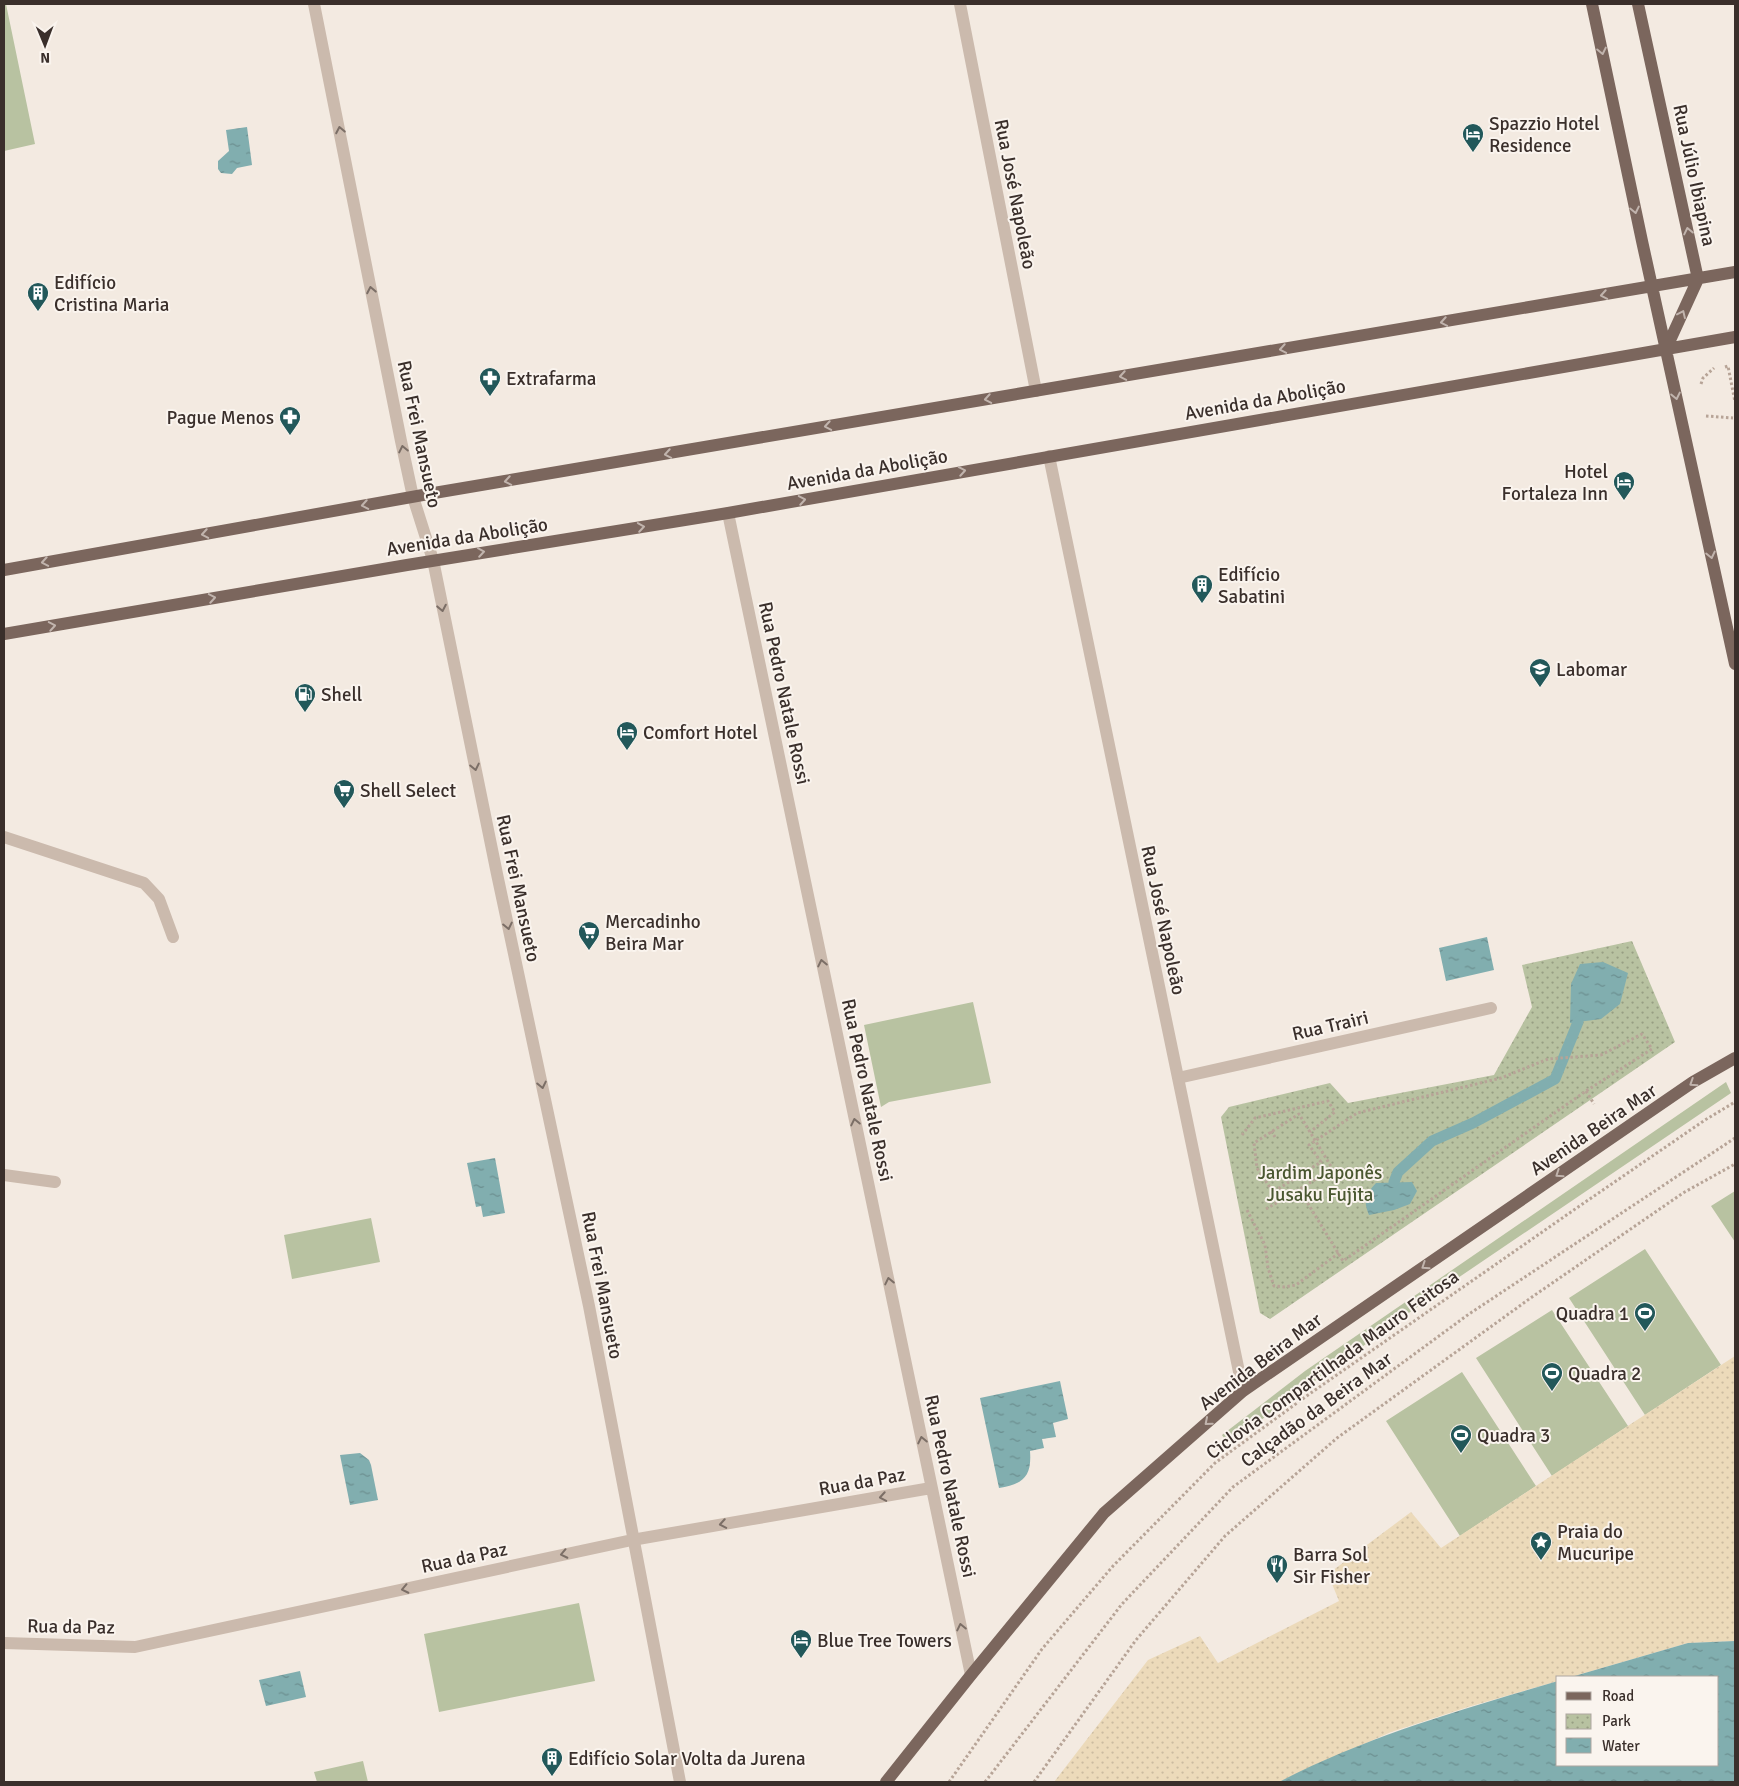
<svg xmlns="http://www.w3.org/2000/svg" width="1739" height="1786" font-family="Signika,sans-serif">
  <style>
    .grass { fill: #b8c2a1 }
    .sand { fill: url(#sand-dots) }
    .park { fill: url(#park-dots) }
    .water { fill: url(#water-ripples) }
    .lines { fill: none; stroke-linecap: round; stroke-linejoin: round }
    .stream { stroke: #81aeaf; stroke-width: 11 }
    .path { stroke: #b7a497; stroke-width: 3; stroke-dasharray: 2.5 2.5; stroke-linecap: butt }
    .minor { stroke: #cbbaad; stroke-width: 12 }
    .major { stroke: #7b665d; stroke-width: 12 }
    .oneway { stroke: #c1b4ad }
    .oneway2 { stroke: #7b6e66 }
    .labels { text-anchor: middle; stroke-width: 4; stroke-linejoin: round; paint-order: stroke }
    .poi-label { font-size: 19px; fill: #3a2f2b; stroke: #faf4ee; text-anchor: start }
    .street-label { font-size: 19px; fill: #3a2f2b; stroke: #faf4ee }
    .park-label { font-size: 19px; fill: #4a5730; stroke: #faf4ee }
  </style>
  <defs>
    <pattern id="sand-dots" width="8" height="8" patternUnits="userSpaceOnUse" patternTransform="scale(1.25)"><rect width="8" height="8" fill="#ecdaba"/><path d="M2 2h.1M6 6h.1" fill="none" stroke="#cbbba0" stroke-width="1.8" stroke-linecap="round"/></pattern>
    <pattern id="park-dots" width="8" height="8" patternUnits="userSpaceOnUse" patternTransform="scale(1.25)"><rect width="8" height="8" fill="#b8c2a1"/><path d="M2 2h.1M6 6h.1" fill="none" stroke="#979e83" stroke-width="1.8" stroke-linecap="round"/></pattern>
    <pattern id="water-ripples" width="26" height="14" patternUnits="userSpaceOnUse" patternTransform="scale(1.25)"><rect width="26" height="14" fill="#81aeaf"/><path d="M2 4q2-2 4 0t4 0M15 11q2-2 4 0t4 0" fill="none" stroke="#6b8e8f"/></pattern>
  </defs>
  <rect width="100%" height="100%" fill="#f3eae1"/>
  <path class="grass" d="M4 4H6L35 144 4 151Z
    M973 1002 991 1083 889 1102 881 1107 864 1025Z
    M1726 1082 1731 1093 1446 1286 1228 1444 1222 1435 1305 1371Z
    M1735 1191V1242L1711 1206Z
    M371 1218 380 1262 292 1279 284 1235Z
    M1645 1249 1721 1365 1645 1415 1569 1298Z
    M1552 1310 1628 1426 1552 1476 1476 1358Z
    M1462 1372 1536 1486 1460 1536 1386 1421Z
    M579 1603 595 1681 439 1712 424 1634Z
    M363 1761 368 1782H317L314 1772Z"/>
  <path class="sand" d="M1735 1356V1641L1688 1643 1571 1677H1558V1681L1468 1707 1391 1732 1279 1782H1054L1148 1660 1200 1636 1218 1663 1339 1601 1328 1574 1411 1512 1441 1548Z"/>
  <path class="park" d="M1632 941 1675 1042 1270 1319 1260 1313 1221 1117 1229 1107 1330 1083 1348 1103 1494 1075 1532 1007 1522 965Z"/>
  <path class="water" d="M247 127 252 165 237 168 232 174 221 173 218 169V161L229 151 226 130Z
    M1487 937 1494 970 1446 981 1439 948Z
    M1603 962 1628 973 1620 1004 1601 1019 1570 1023 1571 984 1580 964Z
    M495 1158 505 1213 483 1217 481 1206 476 1207 467 1163Z
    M1412 1182 1417 1191 1410 1204 1394 1210 1369 1215C1363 1200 1365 1195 1376 1183Z
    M1060 1381 1068 1419 1053 1423 1056 1437 1042 1439 1044 1448 1030 1451C1032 1477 1023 1484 999 1488L980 1398Z
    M360 1453 369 1460 371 1465 378 1500 350 1505 340 1455Z
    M1735 1641V1782H1279C1367 1736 1463 1709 1558 1681V1765H1718V1677H1571L1688 1643Z
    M300 1671 306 1697 266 1706 259 1680Z"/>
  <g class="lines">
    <path class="stream" d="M1394 1182 1398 1172 1432 1141 1473 1123 1555 1079 1578 1022"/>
    <path class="path" d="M1725 367 1728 366 1735 402
      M1701 384 1703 378 1714 368
      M1706 416 1733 418
      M1586 1091 1594 1104
      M1271 1131 1275 1137
      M1242 1135 1255 1118 1328 1101 1335 1112 1310 1132
      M1266 1209C1288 1196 1311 1183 1332 1168L1299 1114 1254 1143 1257 1168 1273 1192 1321 1162 1309 1145 1357 1113 1501 1078 1548 1059 1601 1055 1642 1034 1652 1049 1586 1091 1343 1261 1299 1189
      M1247 1210 1265 1245 1268 1268 1274 1286 1284 1287 1296 1285 1339 1253
      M949 1782 1042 1649 1113 1566 1215 1463 1308 1395 1581 1205 1705 1120 1735 1102
      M985 1782 1122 1604 1233 1487 1469 1314 1735 1138
      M1034 1782 1136 1640 1225 1536 1337 1438 1532 1297 1683 1193 1735 1164"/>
    <path class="minor" d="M314 4 401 441 413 497 433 560 497 874 589 1306 680 1782
      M960 4 1036 391
      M1049 456 1243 1391
      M728 513 971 1675
      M4 837 144 883 159 899 173 937
      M1178 1078 1491 1008
      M4 1175 55 1182
      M4 1643 135 1647 632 1540 931 1488"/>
    <path class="major" d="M1592 4 1642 241 1735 664
      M1638 4 1698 279 1666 349
      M4 570 434 493 1735 272
      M4 634 407 565 728 513 1735 337
      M886 1782 971 1675 1104 1513 1243 1391 1693 1082 1735 1058"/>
  </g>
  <defs><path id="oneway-chevron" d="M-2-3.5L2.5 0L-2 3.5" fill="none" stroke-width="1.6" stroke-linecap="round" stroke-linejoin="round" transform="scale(1.25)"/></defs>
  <g class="oneway">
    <use href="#oneway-chevron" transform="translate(1602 51) rotate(78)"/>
    <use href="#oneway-chevron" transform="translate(1635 210) rotate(78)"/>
    <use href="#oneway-chevron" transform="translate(1688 231) rotate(-102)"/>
    <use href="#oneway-chevron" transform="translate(1604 295) rotate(170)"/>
    <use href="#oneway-chevron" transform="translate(1682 314) rotate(-65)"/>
    <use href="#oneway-chevron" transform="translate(1444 322) rotate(170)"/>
    <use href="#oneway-chevron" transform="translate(1283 349) rotate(170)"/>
    <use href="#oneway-chevron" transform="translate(1123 376) rotate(170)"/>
    <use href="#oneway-chevron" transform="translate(1676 396) rotate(78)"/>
    <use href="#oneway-chevron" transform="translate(988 399) rotate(170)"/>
    <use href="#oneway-chevron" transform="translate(828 426) rotate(170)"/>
    <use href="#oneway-chevron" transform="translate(668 454) rotate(170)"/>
    <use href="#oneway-chevron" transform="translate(962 471) rotate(-10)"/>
    <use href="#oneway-chevron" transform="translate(508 481) rotate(170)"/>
    <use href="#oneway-chevron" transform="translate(802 500) rotate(-10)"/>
    <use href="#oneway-chevron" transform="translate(365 505) rotate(170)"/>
    <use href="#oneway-chevron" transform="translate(641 527) rotate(-9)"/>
    <use href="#oneway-chevron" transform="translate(205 534) rotate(170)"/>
    <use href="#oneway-chevron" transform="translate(481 552) rotate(-9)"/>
    <use href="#oneway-chevron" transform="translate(1711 555) rotate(77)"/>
    <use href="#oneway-chevron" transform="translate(45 562) rotate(170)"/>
    <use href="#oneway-chevron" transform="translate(212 598) rotate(-10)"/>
    <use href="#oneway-chevron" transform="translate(52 626) rotate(-10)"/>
    <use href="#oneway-chevron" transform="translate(1693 1083) rotate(147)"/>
    <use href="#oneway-chevron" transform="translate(1559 1174) rotate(146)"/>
    <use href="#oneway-chevron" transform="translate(1425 1266) rotate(146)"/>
    <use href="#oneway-chevron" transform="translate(1208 1422) rotate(139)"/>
  </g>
  <g class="oneway2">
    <use href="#oneway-chevron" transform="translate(340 130) rotate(-101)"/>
    <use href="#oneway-chevron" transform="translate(371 290) rotate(-101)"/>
    <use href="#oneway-chevron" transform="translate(403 449) rotate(-102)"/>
    <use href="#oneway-chevron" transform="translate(442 608) rotate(79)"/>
    <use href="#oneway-chevron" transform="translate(475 767) rotate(78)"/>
    <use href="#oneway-chevron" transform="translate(508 926) rotate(78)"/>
    <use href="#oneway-chevron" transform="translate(822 963) rotate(-102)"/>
    <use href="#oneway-chevron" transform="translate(542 1085) rotate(78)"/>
    <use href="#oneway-chevron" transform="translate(855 1122) rotate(-102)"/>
    <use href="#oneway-chevron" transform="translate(889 1281) rotate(-102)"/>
    <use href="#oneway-chevron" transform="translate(922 1440) rotate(-102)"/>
    <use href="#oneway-chevron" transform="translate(883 1497) rotate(170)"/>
    <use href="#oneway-chevron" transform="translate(723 1524) rotate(170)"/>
    <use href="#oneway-chevron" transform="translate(564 1554) rotate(168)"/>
    <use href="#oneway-chevron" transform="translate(405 1589) rotate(168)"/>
    <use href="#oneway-chevron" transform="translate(961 1627) rotate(-102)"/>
  </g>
  <defs>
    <g id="hotel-pin" transform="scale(1.125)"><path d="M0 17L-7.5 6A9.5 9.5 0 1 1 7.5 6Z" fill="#22585a" stroke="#faf4ee"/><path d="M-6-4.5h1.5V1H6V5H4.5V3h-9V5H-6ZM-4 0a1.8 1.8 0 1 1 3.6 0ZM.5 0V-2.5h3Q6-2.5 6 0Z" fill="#fff"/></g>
    <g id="building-pin" transform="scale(1.125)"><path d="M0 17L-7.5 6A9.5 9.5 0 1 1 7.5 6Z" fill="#22585a" stroke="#faf4ee"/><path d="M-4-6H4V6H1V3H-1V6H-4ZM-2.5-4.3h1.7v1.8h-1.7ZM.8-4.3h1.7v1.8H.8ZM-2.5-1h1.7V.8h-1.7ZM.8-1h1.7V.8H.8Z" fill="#fff"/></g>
    <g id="pharmacy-pin" transform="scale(1.125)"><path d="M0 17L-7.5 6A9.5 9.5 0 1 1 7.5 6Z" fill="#22585a" stroke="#faf4ee"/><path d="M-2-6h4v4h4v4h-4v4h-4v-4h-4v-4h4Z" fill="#fff"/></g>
    <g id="university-pin" transform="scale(1.125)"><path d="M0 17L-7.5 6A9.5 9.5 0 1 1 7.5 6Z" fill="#22585a" stroke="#faf4ee"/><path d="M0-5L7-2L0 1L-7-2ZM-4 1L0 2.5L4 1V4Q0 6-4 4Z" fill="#fff"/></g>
    <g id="fuel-pin" transform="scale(1.125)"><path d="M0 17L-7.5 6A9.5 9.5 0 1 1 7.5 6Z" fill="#22585a" stroke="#faf4ee"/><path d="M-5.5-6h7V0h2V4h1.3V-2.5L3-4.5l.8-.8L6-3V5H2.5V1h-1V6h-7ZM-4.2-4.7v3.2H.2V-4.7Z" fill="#fff"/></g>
    <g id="supermarket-pin" transform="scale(1.125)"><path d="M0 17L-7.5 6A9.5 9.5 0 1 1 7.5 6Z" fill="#22585a" stroke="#faf4ee"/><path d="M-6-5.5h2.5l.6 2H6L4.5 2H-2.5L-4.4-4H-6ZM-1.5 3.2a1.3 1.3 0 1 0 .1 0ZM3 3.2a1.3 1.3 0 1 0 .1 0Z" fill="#fff"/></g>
    <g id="stadium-pin" transform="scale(1.125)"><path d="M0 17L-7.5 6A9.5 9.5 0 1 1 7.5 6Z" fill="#22585a" stroke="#faf4ee"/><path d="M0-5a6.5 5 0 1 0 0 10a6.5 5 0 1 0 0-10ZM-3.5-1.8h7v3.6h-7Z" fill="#fff"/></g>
    <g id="sight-pin" transform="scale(1.125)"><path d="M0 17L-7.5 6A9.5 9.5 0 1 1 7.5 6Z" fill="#22585a" stroke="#faf4ee"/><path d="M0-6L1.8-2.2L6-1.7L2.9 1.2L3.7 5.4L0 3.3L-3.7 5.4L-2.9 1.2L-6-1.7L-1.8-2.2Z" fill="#fff"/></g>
    <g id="restaurant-pin" transform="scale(1.125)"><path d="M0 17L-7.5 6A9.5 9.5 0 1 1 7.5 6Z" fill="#22585a" stroke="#faf4ee"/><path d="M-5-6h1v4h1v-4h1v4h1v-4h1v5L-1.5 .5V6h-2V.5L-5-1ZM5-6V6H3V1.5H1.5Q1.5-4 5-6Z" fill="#fff"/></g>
  </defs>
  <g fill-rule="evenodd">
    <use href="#hotel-pin" x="1473" y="134"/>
    <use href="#building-pin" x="38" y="293"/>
    <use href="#pharmacy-pin" x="490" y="378"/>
    <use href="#pharmacy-pin" x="290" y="417"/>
    <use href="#hotel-pin" x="1624" y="482"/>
    <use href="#building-pin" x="1202" y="585"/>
    <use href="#university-pin" x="1540" y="669"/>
    <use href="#fuel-pin" x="305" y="694"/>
    <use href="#hotel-pin" x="627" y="732"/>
    <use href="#supermarket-pin" x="344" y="790"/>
    <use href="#supermarket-pin" x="589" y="932"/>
    <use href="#stadium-pin" x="1645" y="1313"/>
    <use href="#stadium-pin" x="1552" y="1373"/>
    <use href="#stadium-pin" x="1461" y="1435"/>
    <use href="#sight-pin" x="1541" y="1542"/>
    <use href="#restaurant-pin" x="1277" y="1565"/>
    <use href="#hotel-pin" x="801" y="1640"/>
    <use href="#building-pin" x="552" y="1758"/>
  </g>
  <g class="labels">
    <g class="poi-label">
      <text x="1489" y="130">Spazzio Hotel<tspan x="1489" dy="22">Residence</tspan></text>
      <text x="54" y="289">Edifício<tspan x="54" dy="22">Cristina Maria</tspan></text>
      <text x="506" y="385">Extrafarma</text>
      <text x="274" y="424" text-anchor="end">Pague Menos</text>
      <text x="1608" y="478" text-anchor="end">Hotel<tspan x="1608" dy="22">Fortaleza Inn</tspan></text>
      <text x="1218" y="581">Edifício<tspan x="1218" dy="22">Sabatini</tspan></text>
      <text x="1556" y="676">Labomar</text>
      <text x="321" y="701">Shell</text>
      <text x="643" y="739">Comfort Hotel</text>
      <text x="360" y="797">Shell Select</text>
      <text x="605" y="928">Mercadinho<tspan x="605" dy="22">Beira Mar</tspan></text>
      <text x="1629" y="1320" text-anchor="end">Quadra 1</text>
      <text x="1568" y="1380">Quadra 2</text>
      <text x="1477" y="1442">Quadra 3</text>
      <text x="1557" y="1538">Praia do<tspan x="1557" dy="22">Mucuripe</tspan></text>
      <text x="1293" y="1561">Barra Sol<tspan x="1293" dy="22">Sir Fisher</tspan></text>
      <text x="817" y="1647">Blue Tree Towers</text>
      <text x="568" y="1765">Edifício Solar Volta da Jurena</text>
    </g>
    <g class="street-label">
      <text transform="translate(1695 175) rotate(78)" y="7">Rua Júlio Ibiapina</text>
      <text transform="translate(1016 194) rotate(79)" y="7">Rua José Napoleão</text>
      <text transform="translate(1265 399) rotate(-10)" y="7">Avenida da Abolição</text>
      <text transform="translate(420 434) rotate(78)" y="7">Rua Frei Mansueto</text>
      <text transform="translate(867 469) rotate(-10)" y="7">Avenida da Abolição</text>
      <text transform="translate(467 536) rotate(-9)" y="7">Avenida da Abolição</text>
      <text transform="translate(785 693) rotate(78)" y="7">Rua Pedro Natale Rossi</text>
      <text transform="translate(519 888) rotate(78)" y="7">Rua Frei Mansueto</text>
      <text transform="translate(1164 920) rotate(78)" y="7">Rua José Napoleão</text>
      <text transform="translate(1330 1025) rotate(-13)" y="7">Rua Trairi</text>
      <text transform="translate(868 1090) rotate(78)" y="7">Rua Pedro Natale Rossi</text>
      <text transform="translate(1593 1129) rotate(-34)" y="7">Avenida Beira Mar</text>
      <text transform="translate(603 1285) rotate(79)" y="7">Rua Frei Mansueto</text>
      <text transform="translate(1260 1361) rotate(-37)" y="7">Avenida Beira Mar</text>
      <text transform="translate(1332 1364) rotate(-36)" y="7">Ciclovia Compartilhada Mauro Feitosa</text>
      <text transform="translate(1316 1409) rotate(-36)" y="7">Calçadão da Beira Mar</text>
      <text transform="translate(862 1481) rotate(-10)" y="7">Rua da Paz</text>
      <text transform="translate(951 1486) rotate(78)" y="7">Rua Pedro Natale Rossi</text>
      <text transform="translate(464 1557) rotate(-12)" y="7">Rua da Paz</text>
      <text transform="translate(71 1626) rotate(1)" y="7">Rua da Paz</text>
    </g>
    <g class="park-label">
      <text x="1320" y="1179">Jardim Japonês<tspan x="1320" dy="22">Jusaku Fujita</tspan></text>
    </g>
  </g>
  <rect width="1739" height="1786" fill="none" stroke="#3a2f2b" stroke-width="10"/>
  <rect x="1556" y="1676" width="162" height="90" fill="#faf4ee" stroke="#ada5a0"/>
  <rect x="1566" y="1692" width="25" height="8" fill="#7b665d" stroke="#ada5a0"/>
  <text x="1602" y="1701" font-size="15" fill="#3a2f2b">Road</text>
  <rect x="1566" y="1714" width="25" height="15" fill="url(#park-dots)" stroke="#ada5a0"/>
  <text x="1602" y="1726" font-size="15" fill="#3a2f2b">Park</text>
  <rect x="1566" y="1738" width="25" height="15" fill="url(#water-ripples)" stroke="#ada5a0"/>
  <text x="1602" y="1751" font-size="15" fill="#3a2f2b">Water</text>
  <g transform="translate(45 45) rotate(179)" stroke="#faf4ee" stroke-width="4" paint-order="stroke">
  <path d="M0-4L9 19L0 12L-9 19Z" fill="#3a2f2b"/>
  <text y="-8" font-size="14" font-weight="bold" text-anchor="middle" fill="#3a2f2b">N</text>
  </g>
</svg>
